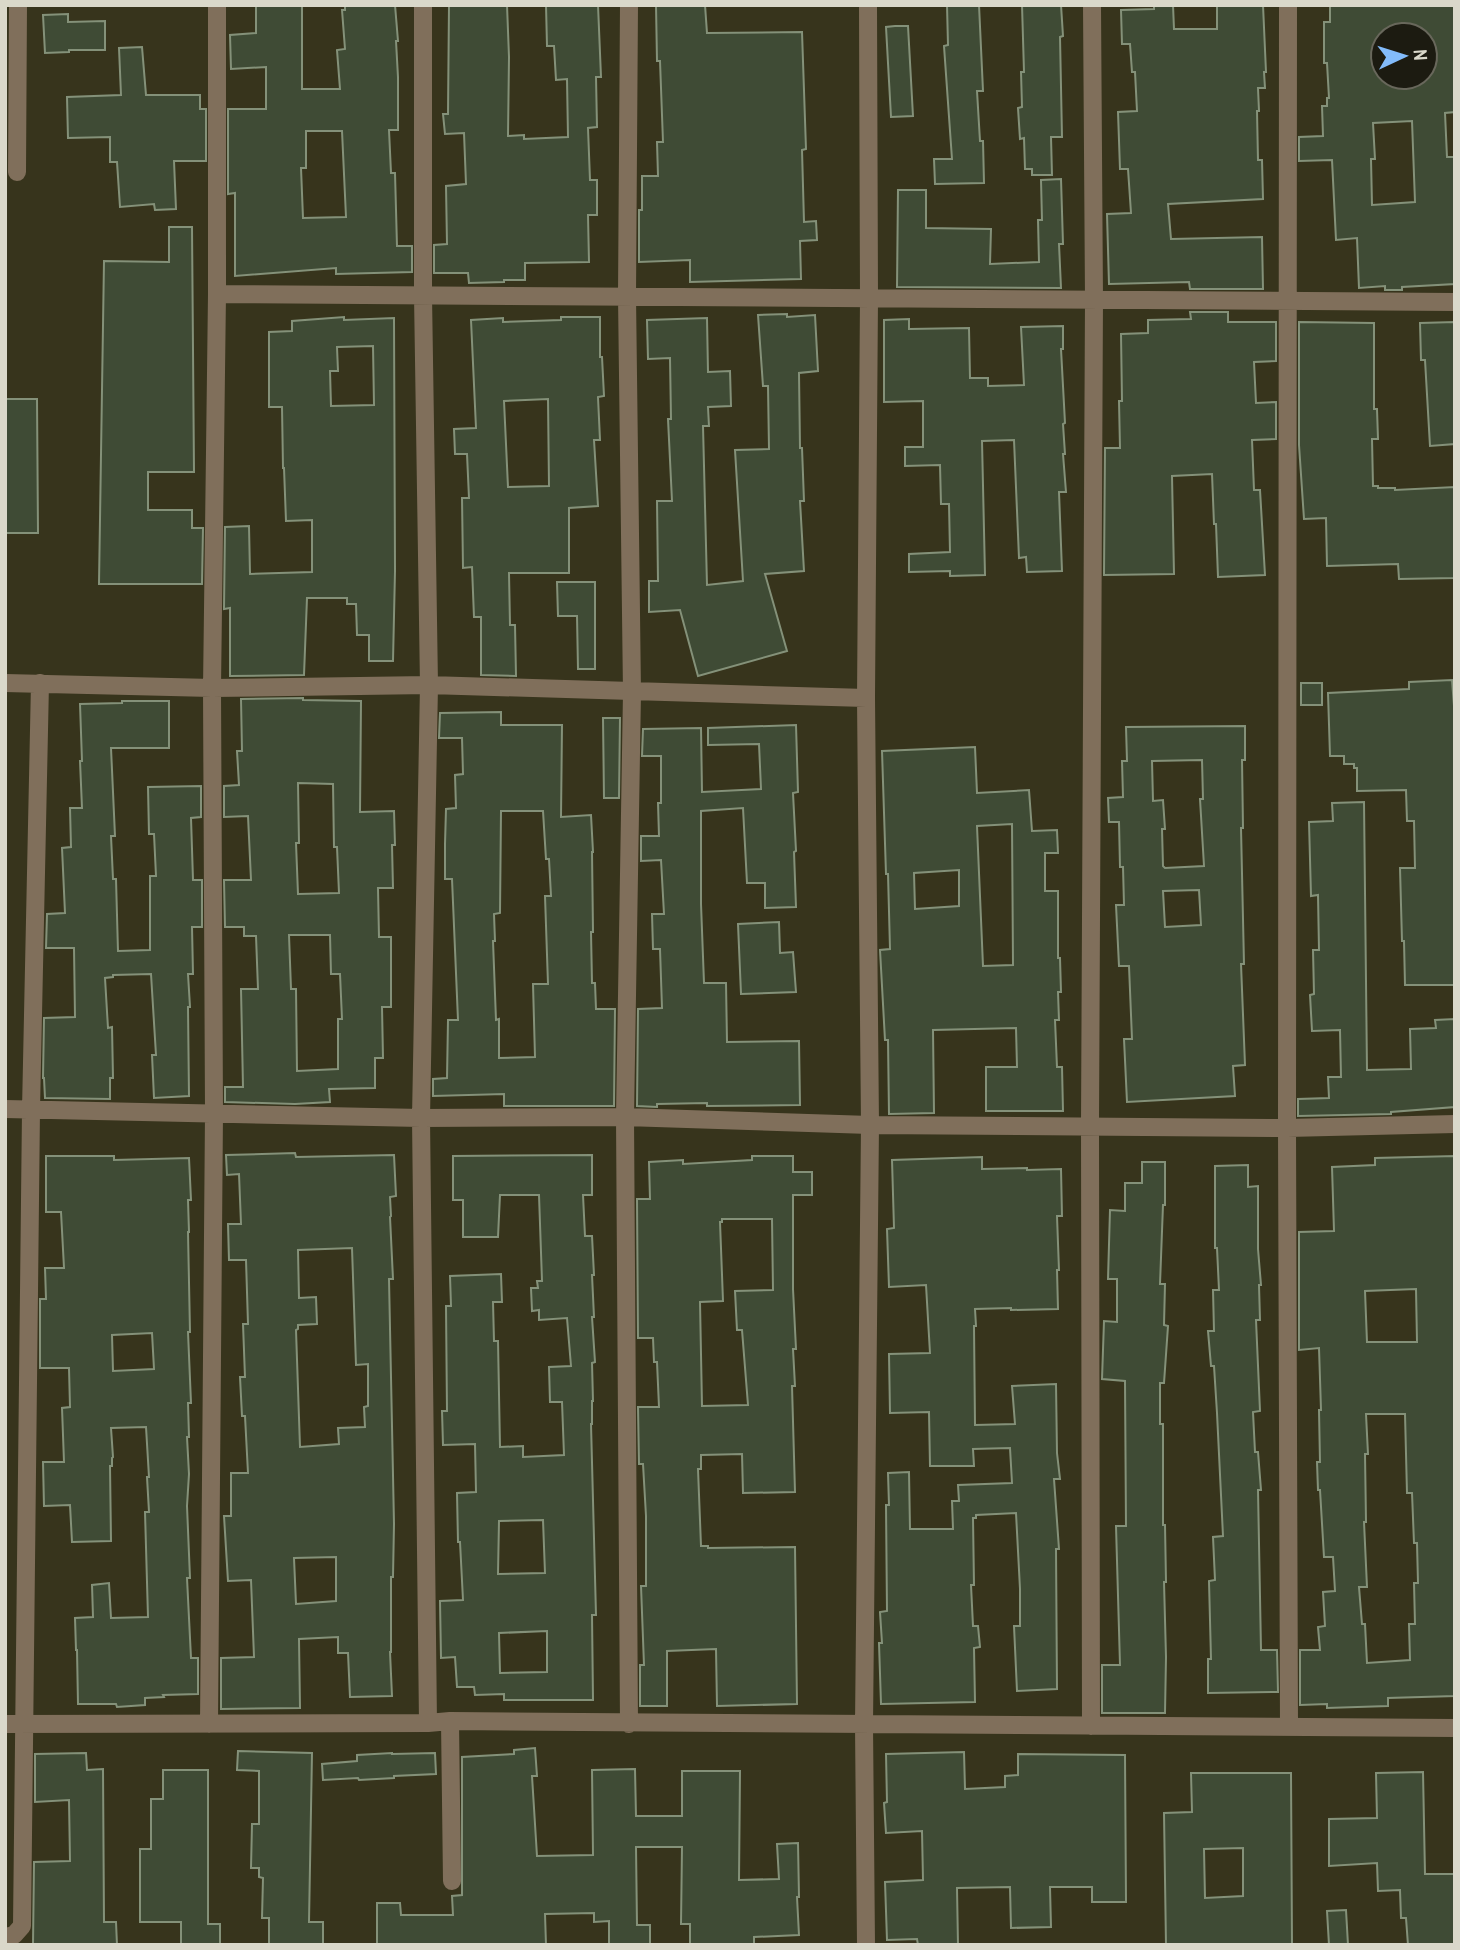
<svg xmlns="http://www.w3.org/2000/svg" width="1460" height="1950" font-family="'Archivo Narrow',sans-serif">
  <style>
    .building { fill: #3f4b35; stroke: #849179; stroke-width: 2; fill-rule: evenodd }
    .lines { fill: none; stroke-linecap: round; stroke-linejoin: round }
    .minor { stroke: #806f5b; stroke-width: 18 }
  </style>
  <rect width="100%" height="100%" fill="#37341c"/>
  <path class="building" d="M256 5H302V89H340L337 50 345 49 342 10H345V5H395L398 41H396L398 77V130H389L391 173H395L397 246H412V272L336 274V268L235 276V193L228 194V109H266V67L231 69 230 35 256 33ZM306 131H342L346 217 303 218 301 168H306Z
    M449 5H507L509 57 508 136 524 135V139L568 137 567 79 556 80 554 46H547L546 5H598L601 77H596L597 127 588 128 590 180H597V215H588L589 262 525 263V280H504V282L469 283 468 273H434V245L447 244 446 186 466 184 464 133 445 134 443 114H448Z
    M656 5H705L707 33 802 32 806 149 802 150 804 222 816 221 817 240 800 241 801 279 690 282V260L639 262V210H642V176H658L657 142H663L660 61H657Z
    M947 5H979L983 91H977L980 141H983L984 183 935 184 934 159H952L944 46 948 45Z
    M1022 5H1061L1063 36 1060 37 1062 137H1051L1052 175H1032V169H1025L1024 138 1020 139 1018 108 1022 107 1021 72H1024Z
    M1154 5H1173L1174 29H1217V5H1263L1266 72H1264L1265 88H1258L1259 111H1257L1258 160H1262L1263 199 1168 204 1171 239 1262 237 1263 289H1190L1189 282 1109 284 1107 214 1131 213 1128 169H1120L1118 112 1137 111 1135 72H1132L1130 44H1122L1121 10 1154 9Z
    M1330 5H1455V112L1445 113 1447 157H1455V284L1402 287V290H1385V286L1359 288 1357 238 1336 240 1332 160 1299 161V137L1323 136 1322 106H1327V98H1329L1327 63H1324V22H1330ZM1383 35H1425V77H1383ZM1412 121 1415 202 1372 205 1371 159H1375L1373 123Z
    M68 14V22L105 21V50H69V52L45 53 43 15Z
    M895 26H908L913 116 891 117 886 27Z
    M142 47 146 95H200V109H206V161H174L176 209 155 210 154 204 120 207 117 162H110V137L68 138 67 97 121 95 119 48Z
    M1061 179 1063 244H1059L1061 288 897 287 898 190H926V228L991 229 990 264 1039 262 1038 220H1042L1041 180Z
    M169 227H192L194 472H148V510H192V528H203L202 584H99L104 261 169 262Z
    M1190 312H1228V322H1276V361L1254 362 1256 403 1276 402V439L1252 440 1254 490H1260L1265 575 1218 577 1216 524H1214L1212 474 1172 476 1174 574 1104 575 1105 448H1120L1119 401H1122L1121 334 1148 333V320L1191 319Z
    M787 314V317L815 315 818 371 799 373 800 448H802L804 501H800L804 571 765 574 787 651 698 676 680 610 649 612V581H658L657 501H672L668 419H671L670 358 648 359 647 320 707 318 708 372 730 371 731 406 708 407 709 426H703L707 585 743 581 735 450 769 449 768 386H763L758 315Z
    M344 317V320L394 318 395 571 393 661H369V635H357L356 604H347V598H307L304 675 230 676V608L224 609 225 527 249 526 250 574 312 572V520L286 521 284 468H283L282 407H269V332L292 331V321ZM373 346 374 405 331 406 330 371H338L337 347Z
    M561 317H600V357H602L604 396 598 397 600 440H594L598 506 569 508V573H509L510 625H515L516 676 481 675V617H474L472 567 463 568 462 498H469L467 454H455L454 429 476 428 471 320 503 318V322L561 320ZM548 399 549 486 508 487 504 401Z
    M909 319V329L969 328 970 378H988V386L1024 385 1021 327 1063 326V349H1061L1065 423 1063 424 1065 454H1063L1066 492H1059L1062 571 1027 572 1026 557 1019 558 1014 440 982 441 985 575 950 576V571L909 572V554L950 552 949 504H941L940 465 905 466V447H923V401L884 402V320Z
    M1299 322 1374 323V409H1377L1378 439H1372L1373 486H1378V488H1395V490L1455 487V578L1399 579 1398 564 1327 566 1326 518 1304 519 1299 445Z
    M1455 322V444L1430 446 1425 360H1421L1420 323Z
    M5 399H37L38 533H5Z
    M557 582H595V669H578L577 616H558Z
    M1452 680 1455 719V985H1405L1404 941H1402L1400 868H1415L1414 821H1407L1406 790 1357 791V768H1354V764H1344V756H1330L1328 693 1409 689V682Z
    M1301 683H1322V705H1301Z
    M303 698V700L361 701 360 812 394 811 395 845H392L393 888H378L379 937H391V1007H382L383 1058H375V1088L329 1089 330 1102 295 1104 225 1102V1087H243L241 989H258L256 936H244V927H225L224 880H251L248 816 224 817V786L239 785 237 751H242L241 699ZM298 783 333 784 334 847H337L339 893 298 894 296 843H299ZM289 935H330L331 974H340L342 1019H338V1069L297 1071 296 989H291Z
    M122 701H169V748H111L115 836H111L113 879H116L118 951 150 950V876H156L154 834H149L148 787 201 786V817L191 818 193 880H202V927H192L193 974H188L190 1007H188L189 1096 154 1098 152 1055H156L151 974 113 975V977L105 978 108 1028 112 1027 113 1078H110V1099L45 1098 44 1078H43L44 1018 75 1017 74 948H46L47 914 65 913 62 848 71 847 70 808H82L80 761H82L80 704 122 703Z
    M501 712V725H562L561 817 591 815 593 852H592L593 932H591L592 983H595L596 1009H615L614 1106H504V1094L433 1096V1079L447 1078 448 1020H458L452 879H445V844L446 809 456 808 455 775 463 774 462 738H439L440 713ZM501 811H543L546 859H549L551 896H545L548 984H533L535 1057 499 1058V1019L496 1020 493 941H495L494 914 500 913Z
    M603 718H620L619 798H604Z
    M796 725 798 792 793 793 796 851 794 852 796 907 765 908V883H747L743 808 701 811V904L704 983H726L727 1042 799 1041 800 1105 707 1106V1103L657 1104V1107L637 1106 638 1009 662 1008 660 949H653L652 914H664L661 860 641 861V836H659L658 803H661V756H642L643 729 701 728 702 792 761 789 759 744 708 745V728Z
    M1245 726V760H1242L1243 828H1241L1244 964H1241L1245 1065 1233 1066 1235 1096 1127 1102 1124 1039H1132L1129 966H1119L1116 905H1124L1123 867H1120L1119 822H1109L1108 798 1123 797 1122 761H1127L1126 727ZM1202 760 1203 799H1200L1204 866 1165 868 1163 866 1162 829H1165L1163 800 1153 801 1152 761ZM1199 890 1201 925 1165 927 1163 891Z
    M975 747 977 793 1029 790 1032 831 1057 830 1058 853H1045V891H1058V958H1060L1061 992H1058L1059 1020H1055L1057 1067H1062L1063 1111H986V1067H1017L1016 1028 933 1030 934 1113 889 1114 888 1040H885L880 950 890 949 888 874H886L882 751ZM1012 824 1013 965 983 966 977 826ZM959 870V906L915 909 914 873Z
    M1364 802 1367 1070 1411 1069 1410 1029 1436 1028 1435 1020 1455 1019V1107L1391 1112V1114L1298 1116V1099L1329 1098 1328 1077H1341L1340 1030 1312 1031 1310 995 1314 994 1313 950H1319L1318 895 1311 896 1309 822 1333 821 1332 803Z
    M779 922 780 953 793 952 796 992 741 994 738 924Z
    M295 1153 296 1157 394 1155 396 1196 390 1197 391 1216 390 1217 393 1279H389L394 1524 393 1577H391V1652H390L392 1696 350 1697 348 1653H338V1637L299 1639 300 1708 221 1709V1658L254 1657 251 1580 228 1581 224 1516H231V1473H248L245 1416H242L240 1377H245L243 1324H248L246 1260H229L228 1224H241L239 1174 227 1175 226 1155ZM352 1248 356 1365 368 1364V1406L364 1407 365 1427 338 1428 339 1444 300 1447 296 1330 298 1329V1325L317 1324 316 1297 299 1298 298 1250ZM336 1557V1601L296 1604 294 1558Z
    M592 1155V1195H583L585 1236H592L594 1275H592L594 1317H592L595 1362 592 1363 593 1401H592V1424H591L596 1615H592L593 1700H504V1694L475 1695 474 1687H457L455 1657 441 1658 440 1601 463 1600 460 1542H458L457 1493 476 1492 475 1444 443 1445 442 1411H447L446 1306H451L450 1276 501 1274 502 1302H493L494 1341H498L500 1447 523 1446V1457L564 1455 562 1402H550L549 1367 571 1366 567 1318 539 1320V1310L532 1311 531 1288H538L537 1281H542L539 1195H500L498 1237H463V1200H453V1156ZM543 1520 545 1573 498 1574 499 1521ZM547 1631V1672L500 1673 499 1633Z
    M46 1156H114V1160L189 1158 191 1200H188L189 1232H188L190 1332H188L191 1403H188L189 1437H187L189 1474 187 1506 190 1578H187L191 1658H198V1694L163 1695 164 1697 145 1698V1705L117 1707 116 1704H78L77 1650H76L75 1618 93 1617 92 1585 109 1583 111 1618 148 1617 145 1512H149L147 1477H149L146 1427 111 1428 113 1457 112 1458V1466H110L111 1541 72 1542 70 1505 44 1506 43 1462H64L62 1408 70 1407 69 1368H40V1299H46L45 1268H64L61 1212H46ZM152 1333 154 1369 113 1371 112 1335Z
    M752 1156H793V1172H812V1195H793V1289L796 1349H793L795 1386H792L795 1492 743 1493 742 1454 701 1455V1469H698L701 1546H708V1548L795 1547 797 1704 717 1706 716 1649 667 1651V1706H640V1665H644L641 1586H646V1516L643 1464H639L638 1407H659L657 1362H654L653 1338H638L637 1199H650L649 1162 683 1160V1164L752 1160ZM722 1219H772L773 1290 735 1291 737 1330H742L748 1405 702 1406 700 1302 723 1301 720 1222H722Z
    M1455 1156V1696L1388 1698V1706L1327 1708V1704L1300 1705V1650H1320L1318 1627 1325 1626 1323 1592 1335 1591 1333 1557H1324L1320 1490H1318L1317 1462H1320L1319 1410H1321L1319 1348 1299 1350V1232L1334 1231 1332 1167 1375 1165V1158ZM1416 1289 1417 1342H1367L1365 1291ZM1366 1414H1405L1407 1493H1412L1414 1543H1417L1418 1583H1414L1415 1624H1409L1410 1660 1367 1663 1365 1624H1362L1359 1587H1367L1364 1522H1366L1365 1454H1368Z
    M982 1157V1169L1027 1168V1170L1061 1169 1062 1216H1057L1059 1270H1057L1058 1309 1011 1310V1308L975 1309 976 1326H974L975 1425 1015 1424 1012 1386 1056 1384 1057 1453 1060 1479H1054L1059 1549H1056L1057 1689 1017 1691 1014 1626H1020V1589L1016 1513 976 1515V1518H973L974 1585H971L973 1626H978L980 1647 974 1648 975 1702 881 1704 879 1643H882L880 1612 887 1611 886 1505H889L888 1473 909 1472 910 1529H953L952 1501H959L958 1485 1012 1483 1010 1448 973 1449 974 1466H930L929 1412 890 1413 889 1354 930 1353 926 1285 889 1287 887 1229 894 1228 892 1160Z
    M1142 1162H1165V1205H1163L1160 1284H1165L1164 1325 1168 1326 1164 1383H1160V1424H1163V1525H1165L1166 1582H1164L1166 1657 1165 1713H1102V1665H1120L1116 1526H1126L1125 1381 1102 1379 1104 1321 1117 1322V1279H1108L1110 1210 1125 1211V1183H1142Z
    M1248 1165V1187L1258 1186V1249L1261 1285H1259L1260 1320H1256L1260 1411 1253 1412 1255 1452H1258L1261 1490H1258L1261 1650H1277L1278 1692 1208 1693V1659H1211L1209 1581 1215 1580 1213 1537 1223 1536 1217 1413 1214 1366H1211L1208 1331H1214L1213 1290H1219L1217 1248H1215V1166Z
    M535 1748 537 1776H532L537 1856 593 1855 592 1770 635 1769 636 1816H682V1771H740L739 1880 779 1879 777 1844 798 1843 799 1897H797L799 1935 754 1937V1945H690V1924H681L682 1847H636L637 1925H650V1945H609V1921L594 1922V1913L545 1914 546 1945H377V1903H400L401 1915H453L452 1896 462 1895V1757L514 1754V1750Z
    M238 1751 312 1753 309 1922H323V1945H269V1918H262L263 1878 259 1877V1868H251L252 1824H259V1771L237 1770Z
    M964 1752 965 1789 1005 1787V1776L1018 1775V1754L1125 1755 1126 1902H1092V1887H1050L1051 1927 1011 1928 1010 1887 957 1888 958 1945H918L917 1939 887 1940 885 1882 923 1880 922 1831 886 1833 884 1803 887 1802 886 1754Z
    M86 1753 87 1770 103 1769 104 1922H116L117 1945H33L34 1862 70 1861 69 1800 35 1802V1754Z
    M392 1753V1754L435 1753 436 1774 394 1776V1778L359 1780 358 1778 323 1780 322 1764 357 1761V1755Z
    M163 1770H208V1924H220V1945H181V1922H140V1849H151V1799H163Z
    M1423 1772 1425 1874H1455V1945H1408L1406 1918H1401L1400 1890 1378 1891 1377 1863 1329 1866V1819L1377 1818 1376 1773Z
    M1191 1773H1291L1292 1945H1166L1164 1813 1192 1812ZM1243 1848V1896L1205 1898 1204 1849Z
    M1346 1910 1348 1945H1329L1327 1911Z"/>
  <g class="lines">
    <path class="minor" d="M423 5V295L429 685 421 1118 428 1723
      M629 5 627 296 632 692 625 1117 629 1724
      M1288 5 1287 1128 1289 1727
      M17 172 18 5
      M217 294 1455 302
      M5 683 212 688 429 685 866 698
      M5 1109 421 1118 625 1117 870 1125 1287 1128 1455 1124
      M450 1721 452 1881
      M5 1724 428 1723 450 1721 1455 1728
      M209 1724 214 1113 212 688 217 294V5
      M1091 1726 1090 1125 1094 299 1092 5
      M5 1937 14 1935 22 1926 31 1110 40 683
      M866 1945 864 1725 870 1125 866 698 869 298 868 5"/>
  </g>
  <rect width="1460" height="1950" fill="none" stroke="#dad8ca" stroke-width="14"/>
  <g transform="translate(1404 56) rotate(86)"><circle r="33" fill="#1c1b11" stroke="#68675b" stroke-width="2"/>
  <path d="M0-5L12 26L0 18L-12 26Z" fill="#83bcfb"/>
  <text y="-10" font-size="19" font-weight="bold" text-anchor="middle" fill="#dad8ca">N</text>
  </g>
</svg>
